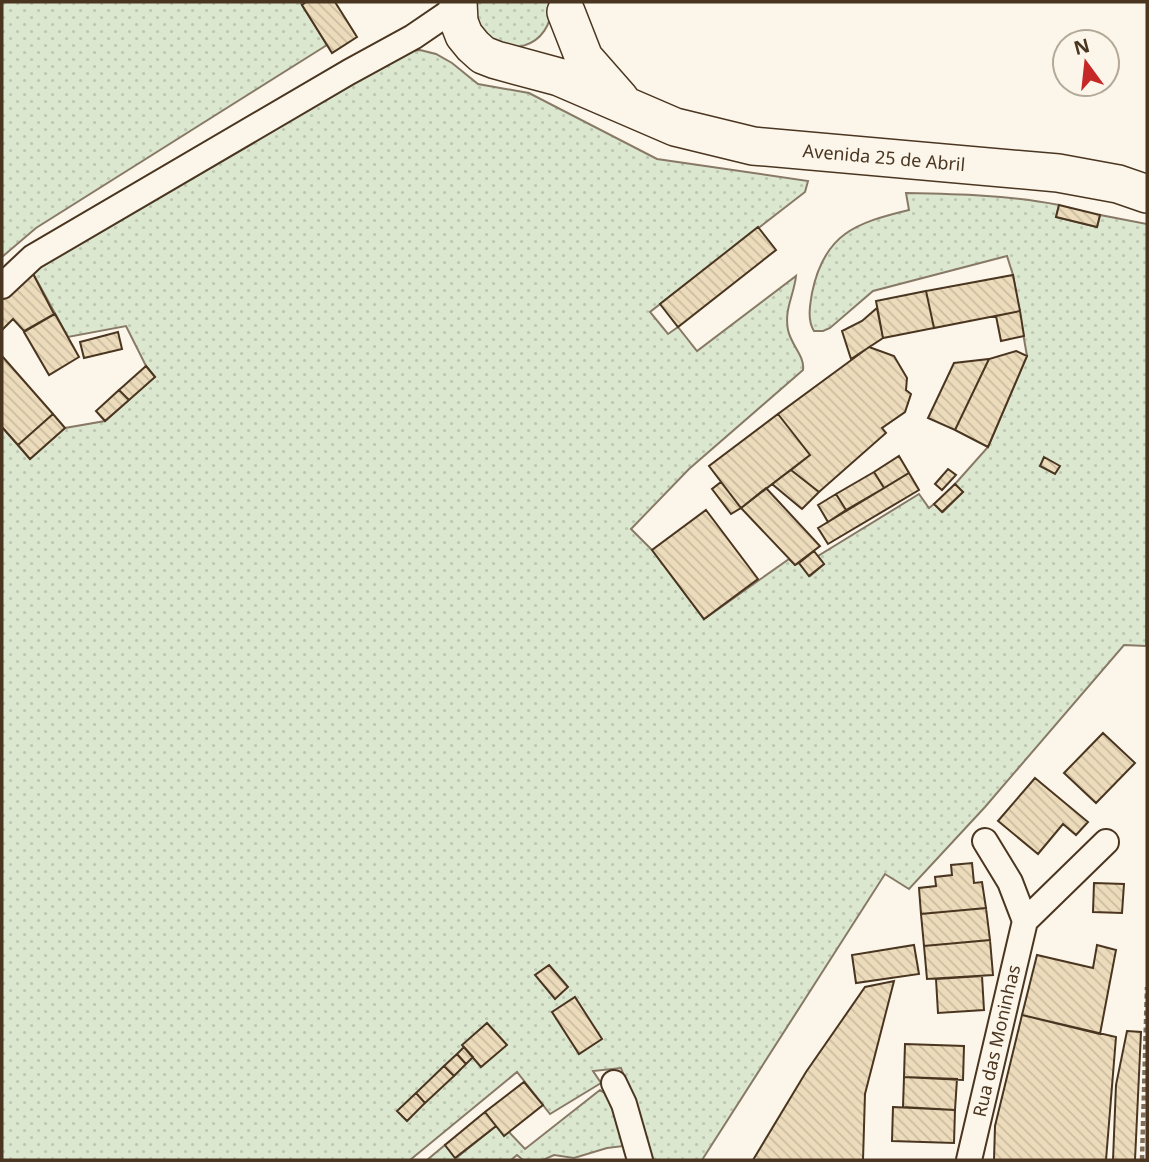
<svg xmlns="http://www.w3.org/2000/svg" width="1149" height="1162" font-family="'Noto Sans',sans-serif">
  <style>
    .grass { fill: url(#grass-dots); stroke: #887966; stroke-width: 2 }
    .building { fill: url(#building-back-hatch); stroke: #4a3520; stroke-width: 2 }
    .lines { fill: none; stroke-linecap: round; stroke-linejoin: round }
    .minor-casing { stroke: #4a3520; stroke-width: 28 }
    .primary-casing { stroke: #4a3520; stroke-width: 40 }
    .path { stroke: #7f6f5c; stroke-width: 4.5; stroke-dasharray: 5 3.5; stroke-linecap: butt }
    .minor { stroke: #fbf6e9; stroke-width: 24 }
    .primary { stroke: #fbf6e9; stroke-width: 37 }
    .labels { text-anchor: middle; stroke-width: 5; stroke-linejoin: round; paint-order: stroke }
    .street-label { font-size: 18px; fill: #4a3520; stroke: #fbf6e9 }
  </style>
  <defs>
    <pattern id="grass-dots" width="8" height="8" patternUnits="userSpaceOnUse" patternTransform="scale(1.75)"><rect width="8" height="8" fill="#dce7d0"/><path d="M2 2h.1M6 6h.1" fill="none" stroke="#bec7b2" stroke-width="1.8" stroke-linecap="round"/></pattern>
    <pattern id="building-back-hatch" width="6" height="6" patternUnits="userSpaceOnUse" patternTransform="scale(1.75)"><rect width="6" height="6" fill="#ecdcbc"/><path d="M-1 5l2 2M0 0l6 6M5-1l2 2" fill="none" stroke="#ccbda1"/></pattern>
  </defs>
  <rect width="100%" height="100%" fill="#fbf6e9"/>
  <path class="grass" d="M2 2H300L327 45 36 228 2 257Z
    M474 2H551C555 49 499 64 477 24 474 18 474 8 474 2Z
    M420 50 436 54 452 63 478 84 529 93 657 159 808 181 805 192 650 312 668 334 678 327 697 351 796 276C794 295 784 309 788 330 791 345 805 356 803 370L689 469 631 529 652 550 704 619 789 559 795 565 799 563 810 576 824 564 818 556 919 494 929 508 934 504 943 512 963 492 955 484 988 447 1027 356 1013 275 1007 256 873 291 830 328 823 331H814C807 320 810 305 812 293 824 234 855 223 909 210L906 193C957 194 1009 195 1059 205L1056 217 1097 227 1100 215 1147 224 1146 646 1124 645 985 807 909 889 885 874 702 1160H648L632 1097 621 1068 593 1071 601 1083 550 1114 517 1072 410 1160H2V427L30 459 65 428 105 421 155 377 146 366 126 326 68 337 30 268 401 51Z
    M600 1090 610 1097 624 1146 607 1148 574 1158 554 1155 543 1160H523L517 1155 511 1160H427L445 1145 456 1158 496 1126 509 1132 525 1149Z"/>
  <path class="building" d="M306 2H335L357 37 332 53 302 5Z
    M1059 205 1100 215 1097 227 1056 217Z
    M758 227 776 250 678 327 660 304Z
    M30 268 54 314 24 331 13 319 2 330V293Z
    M1013 275 1020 311 934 328 926 291Z
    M926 291 934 328 883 338 876 301Z
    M877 308 883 338 851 359 842 331 862 321Z
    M1020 311 1024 336 1001 341 996 316Z
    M55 314 79 357 49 375 24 332Z
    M118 332 122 349 84 358 80 342Z
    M869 347 894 356 907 378 906 390 911 394 905 412 882 428 886 433 819 492 791 470 810 455 778 414Z
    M1016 351 1027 356 988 447 955 430 989 359Z
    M2 356 53 414 18 445 2 427Z
    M989 359 955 430 928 418 954 363Z
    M146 366 155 377 129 400 119 390Z
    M119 390 129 400 105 421 96 411Z
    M53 414 65 428 30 459 18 445Z
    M778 414 810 455 741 508 709 466Z
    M899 456 909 473 884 488 874 472Z
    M1044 457 1060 466 1055 474 1040 466Z
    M948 469 956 475 942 490 935 484Z
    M791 470 819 492 802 509 772 484Z
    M874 472 884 488 846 510 836 494Z
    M909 473 919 490 828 544 818 528Z
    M721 482 741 508 731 514 712 489Z
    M955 484 963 492 942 512 934 504Z
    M766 488 820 546 795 565 741 508Z
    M836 494 846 510 828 522 818 505Z
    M706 510 758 579 704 619 652 550Z
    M814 551 824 564 809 576 799 563Z
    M1103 733 1135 763 1096 803 1064 773Z
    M1035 778 1088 822 1076 835 1063 824 1038 854 998 821Z
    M972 863 974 883 982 882 986 908 921 914 919 888 936 886 935 877 952 875 951 865Z
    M1094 883 1124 884 1122 913 1093 912Z
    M986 908 990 940 924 946 921 914Z
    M990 940 993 975 927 979 924 946Z
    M914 945 919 974 856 983 852 955Z
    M1097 945 1116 950 1100 1034 1022 1015 1037 955 1093 968Z
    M549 965 568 987 555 999 535 975Z
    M982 976 984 1010 938 1013 936 979Z
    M894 981 865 1094 863 1160H753L806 1072 865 987Z
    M575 997 602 1039 579 1054 552 1012Z
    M1022 1015 1116 1037 1106 1160H994L995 1126Z
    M487 1023 507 1045 481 1067 462 1045Z
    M1127 1031 1141 1032 1135 1160H1113L1116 1085Z
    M905 1044 964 1046 963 1080 904 1077Z
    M464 1047 473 1057 466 1064 457 1054Z
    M457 1054 466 1064 454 1076 444 1066Z
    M444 1066 454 1076 425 1103 416 1093Z
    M904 1077 957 1079 955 1110 903 1107Z
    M524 1082 543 1105 504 1136 485 1112Z
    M416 1093 425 1103 407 1121 397 1111Z
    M893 1107 955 1110 954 1143 892 1141Z
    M485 1112 496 1126 455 1158 445 1145Z"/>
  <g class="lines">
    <g class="minor-casing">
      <path id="minor" d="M2 286 33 257 349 72 413 37 457 7
        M1025 921 1106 842
        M614 1083 624 1104 640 1160
        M969 1160 1025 921 1010 882 985 841"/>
    </g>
    <g class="primary-casing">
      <path id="primary" d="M458 2 459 22 464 35 473 46 483 55 496 60 559 77 675 127 753 146 1058 173 1118 184 1147 194
        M566 12 584 58 620 99"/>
    </g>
    <path class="path" d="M1142 1160 1147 987"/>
    <use href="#minor" class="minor"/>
    <use href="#primary" class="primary"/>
  </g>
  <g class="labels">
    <g class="street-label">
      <text transform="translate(884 158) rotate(5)" y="6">Avenida 25 de Abril</text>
      <text transform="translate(997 1041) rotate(-77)" y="6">Rua das Moninhas</text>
    </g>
  </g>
  <rect width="1149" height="1162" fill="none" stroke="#4a3520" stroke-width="7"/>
  <g transform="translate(1086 63) rotate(345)"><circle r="33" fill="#fbf6e9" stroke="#b4a999" stroke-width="2"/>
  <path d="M0-5L12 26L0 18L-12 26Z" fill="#c62828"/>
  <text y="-10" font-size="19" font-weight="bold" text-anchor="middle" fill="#4a3520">N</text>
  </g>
</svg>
